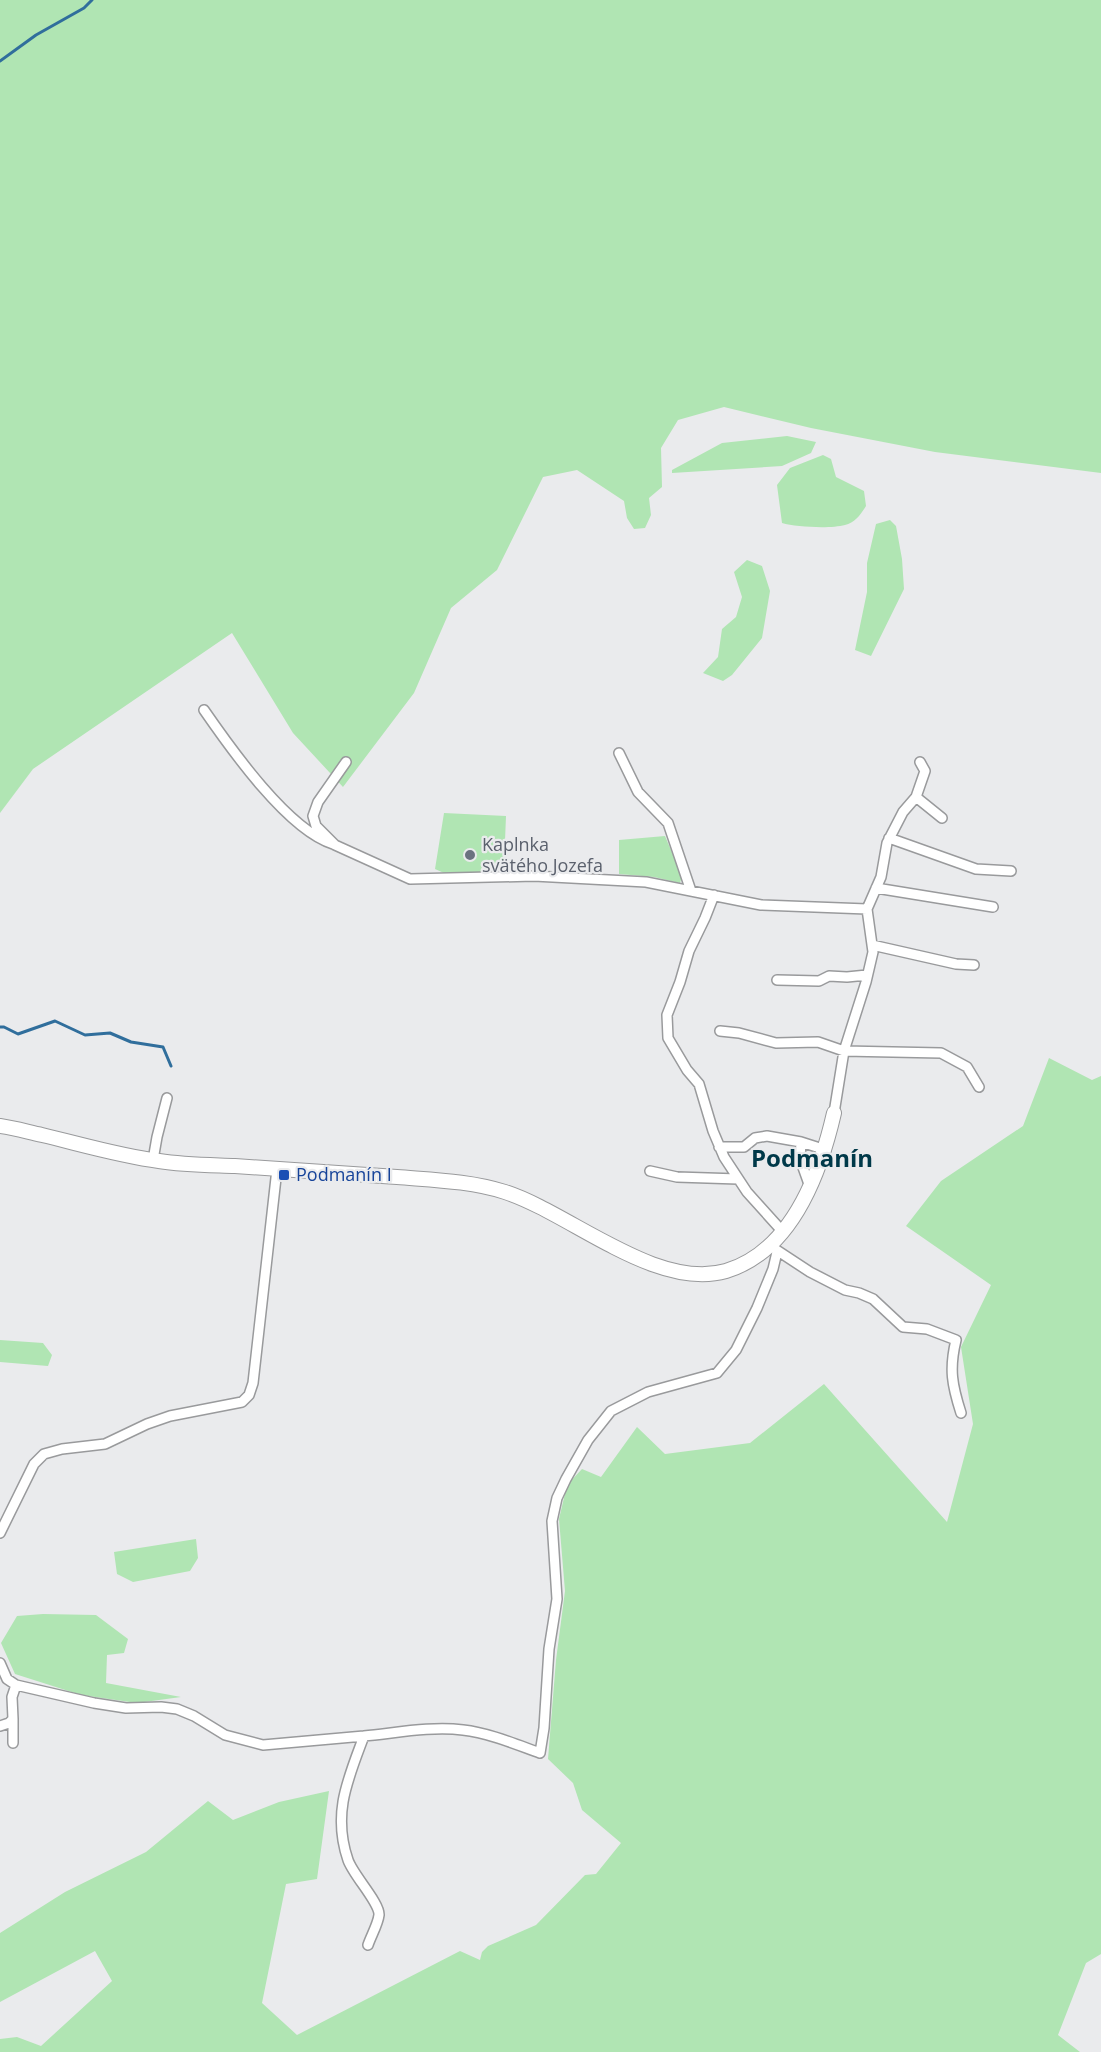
<svg xmlns="http://www.w3.org/2000/svg" width="1101" height="2052" font-family="'Open Sans',sans-serif">
  <style>
    .green { fill: #b0e5b3 }
    .lines { fill: none; stroke-linecap: round; stroke-linejoin: round }
    .stream { stroke: #306e9c; stroke-width: 3 }
    .street-casing { stroke: #999a9c; stroke-width: 12 }
    .secondary-casing { stroke: #999a9c; stroke-width: 16 }
    .street { stroke: #fff; stroke-width: 9 }
    .secondary { stroke: #fff; stroke-width: 14 }
    .worship-dot { fill: #6b7280; stroke: #eaebed; stroke-width: 2 }
    .transit-dot { fill: #1a4fb4; stroke: #eaebed; stroke-width: 2 }
    .labels { text-anchor: middle; stroke-width: 4.5; stroke-linejoin: round; paint-order: stroke }
    .worship-label { font-size: 18px; fill: #5b616d; stroke: #eaebed; text-anchor: start }
    .transit-label { font-size: 18px; fill: #164399; stroke: #eaebed; text-anchor: start }
    .district-label { font-size: 24px; font-weight: bold; fill: #003949; stroke: #eaebed }
  </style>
  <rect width="100%" height="100%" fill="#eaebed"/>
  <path class="green" d="M0 0H1101V473L935 452 811 428 724 407 678 420 661 448 662 487 649 498 651 515 645 528 634 529 627 518 624 501 577 470 543 477 497 570 451 608 414 693 343 787 293 733 232 633 33 769 0 813Z
    M787 436 816 442 811 453 782 466 672 473V470L722 443Z
    M823 455 831 459 836 477 864 491 866 506C861 514 855 523 845 525 830 529 796 527 782 523L777 485 790 468Z
    M890 520 896 526 902 559 904 589 871 656 855 650 867 592V563L876 524Z
    M747 560 762 566 770 591 762 638 732 675 723 681 703 673 718 657 722 629 736 617 742 597 734 572Z
    M444 813 506 816 504 866 501 873H444L435 869Z
    M665 836 682 876 680 883 654 877 619 874V840Z
    M1049 1058 1092 1080 1101 1076V1954L1086 1963 1058 2035 1080 2052H0V2039L17 2037 41 2046 112 1981 95 1951 0 2002V1933L65 1892 146 1852 208 1801 233 1820 279 1802 329 1791 317 1879 286 1884 262 2003 297 2035 460 1951 480 1960 482 1952 488 1946 536 1925 585 1875 596 1874 621 1843 582 1810 573 1783 548 1759 556 1660 565 1591 559 1519 567 1485 582 1469 601 1477 637 1427 665 1454 750 1443 824 1384 947 1522 973 1424 961 1347 991 1285 906 1226 941 1181 1023 1126Z
    M0 1340 43 1343 52 1355 48 1366 0 1362Z
    M196 1539 198 1558 190 1571 133 1582 117 1574 114 1552Z
    M43 1614 96 1615 128 1639 124 1653 107 1655 106 1683 181 1697 137 1703 81 1695 15 1674 1 1643 17 1616Z"/>
  <g class="lines">
    <path class="stream" d="M0 61 36 35 84 8 92 0
      M0 1027H4L18 1034 55 1021 85 1035 110 1033 131 1042 163 1047 171 1066"/>
    <g class="street-casing">
      <path id="street" d="M204 710C231 749 288 830 333 844
        M619 753 638 792 668 823 691 891
        M346 762 318 802 313 816 316 826 335 845 410 879 534 876 646 882 761 905 867 909
        M916 797 942 818
        M889 838 976 869 1011 871
        M876 888 993 907
        M714 895 705 918 689 951 680 982 667 1015 668 1038 687 1070 699 1084 713 1131 724 1157 747 1192 783 1232
        M872 945 956 964 974 965
        M777 980 819 981 829 976 847 977 867 975
        M720 1031 739 1033 776 1043 818 1042 844 1051 941 1053 967 1067 979 1087
        M834 1113 844 1051 866 982 873 952 867 909 881 877 887 843 903 812 916 797 925 771 920 762
        M719 1147H744L755 1138 767 1136 801 1142
        M153 1160 157 1137 167 1098
        M650 1171 677 1177 738 1179
        M810 1187 800 1159 801 1142 826 1150
        M775 1249 810 1272 845 1290 859 1293 873 1299 903 1327 927 1329 956 1340C949 1369 952 1385 961 1413
        M0 1533 34 1464 44 1454 62 1449 105 1444 147 1424 170 1416 242 1402 249 1395 253 1383 277 1169
        M0 1663 7 1679 16 1685 94 1703 126 1708 161 1707 177 1709 194 1716 225 1735 263 1745 364 1736C348 1779 332 1813 348 1860 353 1875 380 1903 379 1915 378 1924 371 1936 368 1945
        M13 1719V1743
        M0 1726 9 1723 13 1719 12 1697 16 1685
        M364 1736C396 1733 431 1726 463 1730 489 1733 515 1744 540 1753L544 1728 549 1649 557 1599 552 1521 557 1498 566 1479 588 1440 611 1411 648 1392 717 1373 736 1350 757 1308 773 1269 777 1252"/>
    </g>
    <g class="secondary-casing">
      <path id="secondary" d="M0 1126C14 1128 28 1132 42 1135 80 1144 120 1156 159 1161 184 1165 210 1165 235 1166 289 1170 343 1173 397 1177 433 1180 471 1181 505 1192 570 1213 656 1291 726 1271 792 1251 820 1174 834 1113"/>
    </g>
    <use href="#street" class="street"/>
    <use href="#secondary" class="secondary"/>
  </g>
  <circle class="worship-dot" cx="470" cy="855" r="6"/>
  <rect class="transit-dot" x="278" y="1169" width="12" height="12" rx="3"/>
  <g class="labels">
    <g class="worship-label">
      <text x="482" y="851">Kaplnka<tspan x="482" dy="21">svätého Jozefa</tspan></text>
    </g>
    <g class="transit-label">
      <text x="296" y="1181">Podmanín I</text>
    </g>
    <g class="district-label">
      <text x="812" y="1167">Podmanín</text>
    </g>
  </g>
</svg>
